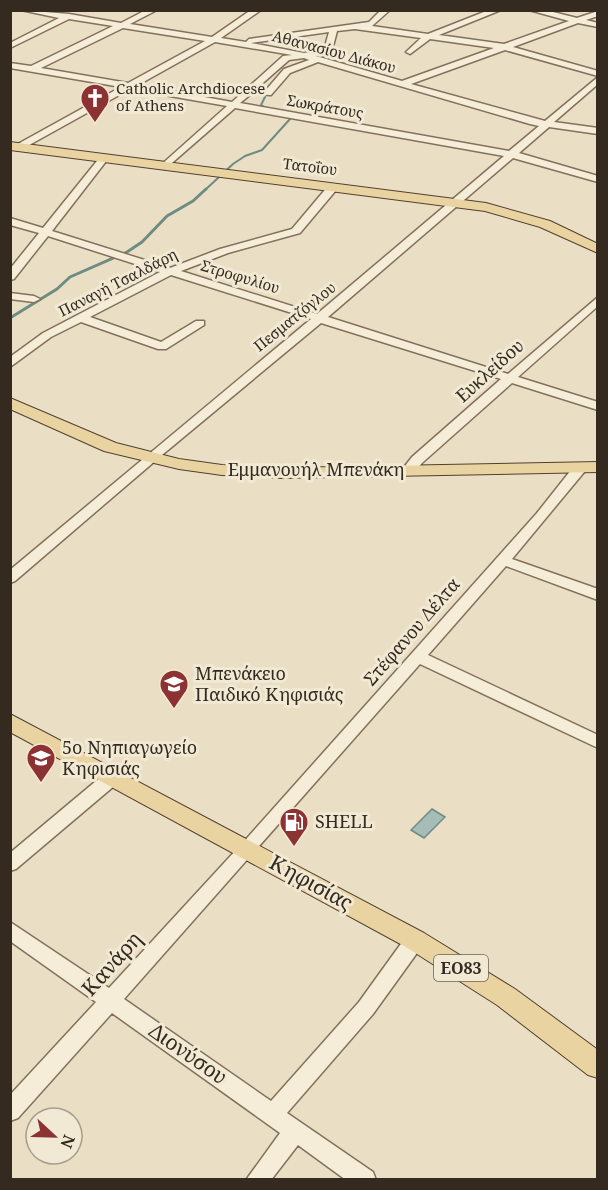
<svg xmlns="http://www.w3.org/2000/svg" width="608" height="1190" font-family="'Noto Serif',serif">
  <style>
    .water { fill: #a6bdb7; stroke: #6e8b84; stroke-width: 1.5 }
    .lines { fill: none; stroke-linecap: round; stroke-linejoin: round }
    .stream-far1 { stroke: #6e8b84; stroke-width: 2 }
    .stream { stroke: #6e8b84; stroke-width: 3 }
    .minor-casing { stroke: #83715d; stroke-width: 3 }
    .major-casing { stroke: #514031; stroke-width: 2 }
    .minor { fill: #f5edd7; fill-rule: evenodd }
    .major { fill: #e9d3a0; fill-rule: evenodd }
    .labels { text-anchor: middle; stroke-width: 6; stroke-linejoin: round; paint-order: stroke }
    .far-street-label { font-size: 15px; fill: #342a1f; stroke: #f2e9d4 }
    .far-poi-label { font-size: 15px; fill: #342a1f; stroke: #f2e9d4; text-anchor: start }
    .shield { fill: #f2e9d4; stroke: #6d6355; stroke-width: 1.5 }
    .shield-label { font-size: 16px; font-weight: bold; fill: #342a1f }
    .street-label { font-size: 18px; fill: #342a1f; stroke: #f2e9d4 }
    .poi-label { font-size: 18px; fill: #342a1f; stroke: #f2e9d4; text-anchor: start }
    .near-street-label { font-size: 21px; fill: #342a1f; stroke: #f2e9d4 }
  </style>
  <rect width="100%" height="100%" fill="#eadfc5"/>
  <path class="water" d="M432 809 445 817 424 838 411 830Z"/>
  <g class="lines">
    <path class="stream-far1" d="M265 97 261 105 268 109
      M204 191 233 164 245 156 262 150 290 119 286 116"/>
    <path class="stream" d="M10 318 57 289 70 277 127 252 142 242 167 216 193 201 206 189"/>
    <g class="minor-casing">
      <path id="minor" d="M21 10 69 14 121 23 146 10H157L130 24 212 37 251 10H261L221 38 246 42 249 39 369 22 381 10H390L372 26 428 34 489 10H501L439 35 504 44 569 21 529 10H545L577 18 598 11V16L586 20 598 23V27L578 23 513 47 598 71V76L505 50 411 84 545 121 598 77V84L554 122 598 128V134L549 127 519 153 598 176V182L513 158 328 317 508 374 598 297V306L518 377 598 402V410L512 383 422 463 413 474H403L401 471 412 457 501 379 321 323 162 455 15 581 10 583V570L311 319 171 275 90 317 161 342 196 321H204V325L166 349H158L81 322 51 337 10 367V357L43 333 160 272 48 236 14 279 10 280V269L39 233 10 225V218L43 228 101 156H107V160L52 231 170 268 220 249 292 229 329 185H337V189L300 233 228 253 181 271 317 314 504 156 235 108 165 169 160 166 162 164 227 106 130 89 22 149H16V145L121 87 10 68V63L31 66 113 26 69 19 10 48V43L59 18ZM123 28 205 41 128 83 41 68ZM355 29 421 38 406 52 410 54 430 39 494 48 402 81 316 56 331 54 337 31ZM329 32 324 50 304 53 251 43ZM215 42 292 55 283 56 232 102 138 85ZM304 58 309 60 284 69 266 90 256 89 289 60ZM318 62 530 124 539 126 509 151 240 103 251 94 271 95 290 73Z
        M10 293 34 296 40 299 34 302 10 299Z
        M580 464 587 468 585 471 512 559 598 589V600L506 566 428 655 598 735V748L420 664 124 999 271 1101 359 1002 408 934 415 932 422 934 425 940 422 946 373 1014 287 1113 373 1172 376 1180H346L298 1145 271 1180H246L280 1133 112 1013 18 1118 10 1121V1095L96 1002 10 941V922L109 988 248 837 537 513 575 465Z
        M114 770 120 771 123 776 120 781 16 869 10 871V853L108 771Z"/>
    </g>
    <g class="major-casing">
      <path id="major" d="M10 142 486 203 550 221 598 244V253L540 227 485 211 10 150Z
        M10 398 116 443 179 459 222 465 282 468 598 462V472L282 478 222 475 179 469 104 451 10 409Z
        M10 714 424 933 515 989 598 1050V1078L588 1075 497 1005 406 947 10 732Z"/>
    </g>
    <use href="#minor" class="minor"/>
    <use href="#major" class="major"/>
  </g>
  <defs>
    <g id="church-pin" transform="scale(1.5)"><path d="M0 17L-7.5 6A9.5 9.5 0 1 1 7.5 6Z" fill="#8c3232" stroke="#f2e9d4"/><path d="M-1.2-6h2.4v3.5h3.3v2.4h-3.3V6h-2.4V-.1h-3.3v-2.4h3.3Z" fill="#fff"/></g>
    <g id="school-pin" transform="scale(1.5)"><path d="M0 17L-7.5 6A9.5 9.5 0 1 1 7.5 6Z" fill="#8c3232" stroke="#f2e9d4"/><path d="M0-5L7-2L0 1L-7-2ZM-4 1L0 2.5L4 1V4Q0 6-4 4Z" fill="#fff"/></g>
    <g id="fuel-pin" transform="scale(1.5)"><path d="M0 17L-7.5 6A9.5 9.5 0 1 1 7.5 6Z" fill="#8c3232" stroke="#f2e9d4"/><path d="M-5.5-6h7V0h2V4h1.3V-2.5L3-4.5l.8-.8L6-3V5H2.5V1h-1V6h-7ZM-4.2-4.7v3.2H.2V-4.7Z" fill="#fff"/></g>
  </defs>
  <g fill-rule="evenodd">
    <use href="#church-pin" x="95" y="98"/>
    <use href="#school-pin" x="174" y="684"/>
    <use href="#school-pin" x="41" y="758"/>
    <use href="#fuel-pin" x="294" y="822"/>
  </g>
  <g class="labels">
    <g class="far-street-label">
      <text transform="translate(334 52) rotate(15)" y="5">Αθανασίου Διάκου</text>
      <text transform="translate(325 107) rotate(10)" y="5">Σωκράτους</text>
      <text transform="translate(310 167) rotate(7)" y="5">Τατοΐου</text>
      <text transform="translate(240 277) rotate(17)" y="5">Στροφυλίου</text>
      <text transform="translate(118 283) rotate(-27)" y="5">Παναγή Τσαλδάρη</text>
      <text transform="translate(295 317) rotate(-39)" y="5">Πεσματζόγλου</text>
    </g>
    <g class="far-poi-label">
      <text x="116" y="94">Catholic Archdiocese<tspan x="116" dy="17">of Athens</tspan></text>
    </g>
    <rect class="shield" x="434" y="955" width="54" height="26" rx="4.5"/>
    <g class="shield-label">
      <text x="461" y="974">ΕΟ83</text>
    </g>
    <g class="street-label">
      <text transform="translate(490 371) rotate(-42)" y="6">Ευκλείδου</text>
      <text x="316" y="476">Εμμανουήλ Μπενάκη</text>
      <text transform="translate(412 632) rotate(-49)" y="6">Στέφανου Δέλτα</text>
    </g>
    <g class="poi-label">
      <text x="195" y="680">Μπενάκειο<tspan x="195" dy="21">Παιδικό Κηφισιάς</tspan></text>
      <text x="62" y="754">5ο Νηπιαγωγείο<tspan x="62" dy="21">Κηφισιάς</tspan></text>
      <text x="315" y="828">SHELL</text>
    </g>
    <g class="near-street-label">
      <text transform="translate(311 883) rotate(29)" y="7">Κηφισίας</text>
      <text transform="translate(112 964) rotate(-48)" y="7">Κανάρη</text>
      <text transform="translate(188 1054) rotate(35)" y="7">Διονύσου</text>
    </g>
  </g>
  <rect width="608" height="1190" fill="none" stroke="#342a1f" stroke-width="24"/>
  <g transform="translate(54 1136) rotate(112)"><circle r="28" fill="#f2e9d4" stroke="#a69d8c" stroke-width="1.5"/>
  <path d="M0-4.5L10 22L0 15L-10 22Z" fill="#8c3232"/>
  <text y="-9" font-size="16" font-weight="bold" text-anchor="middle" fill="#342a1f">N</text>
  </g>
</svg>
